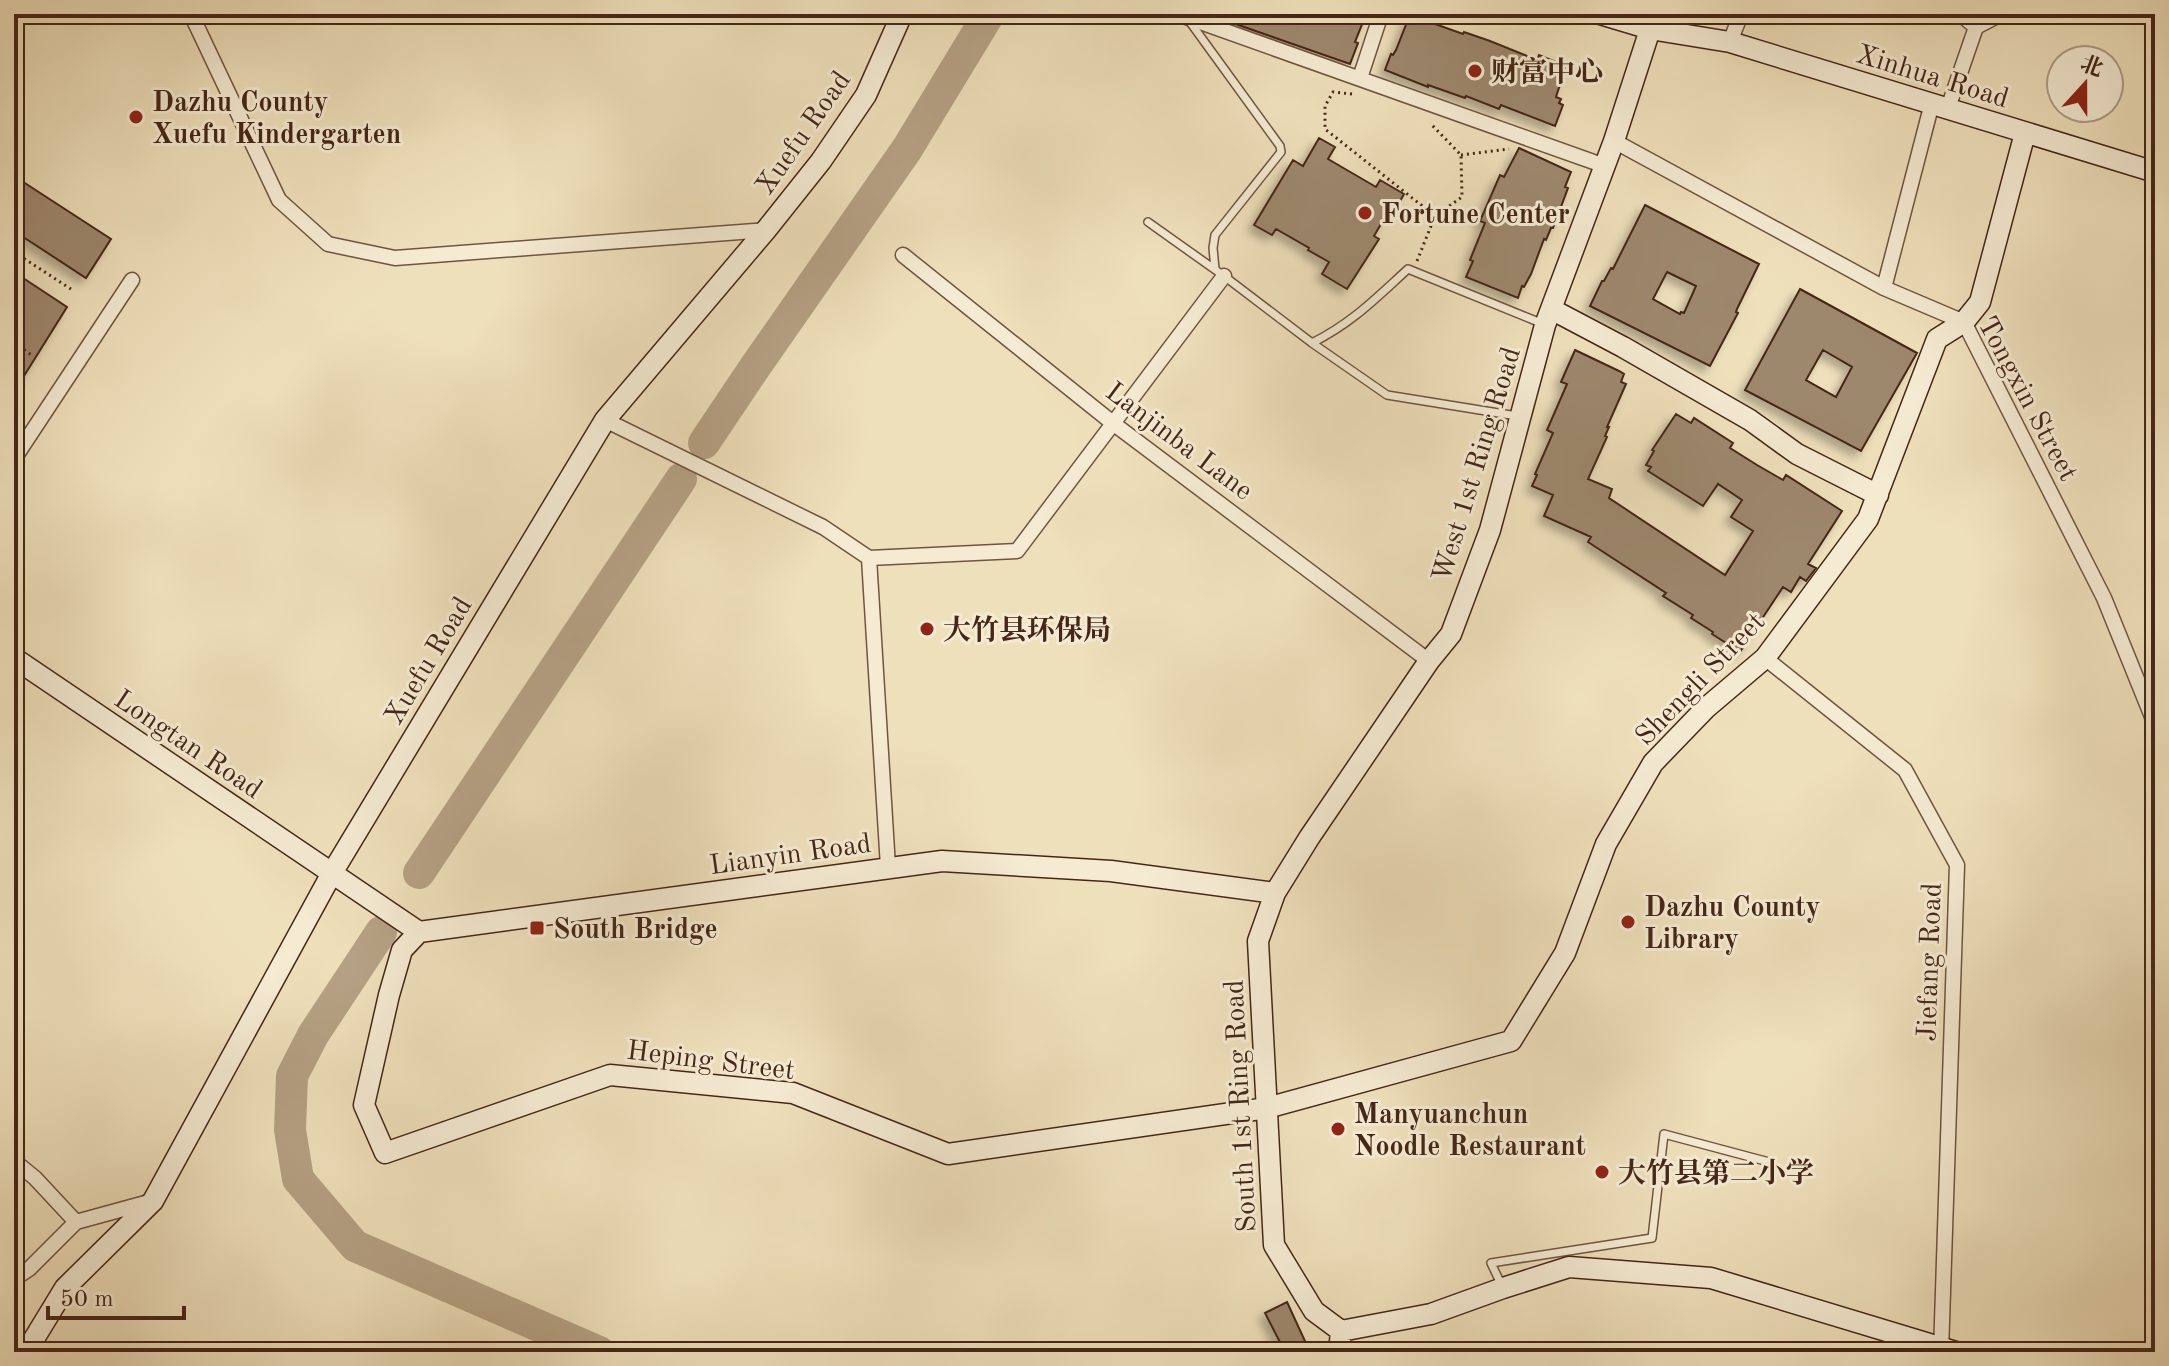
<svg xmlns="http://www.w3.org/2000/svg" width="2169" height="1366" font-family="'Old Standard TT','Noto Serif SC',serif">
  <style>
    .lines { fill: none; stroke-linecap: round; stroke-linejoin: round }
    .river { stroke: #b5a184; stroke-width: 32 }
    .building { fill: #9d876d; stroke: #452617; stroke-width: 2; fill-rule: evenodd; filter: url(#shadow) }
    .lane-casing { stroke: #705440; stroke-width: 10 }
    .street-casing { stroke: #705440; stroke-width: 17 }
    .secondary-casing { stroke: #452617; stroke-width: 23 }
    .path { stroke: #452617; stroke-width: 3; stroke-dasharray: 2 4; stroke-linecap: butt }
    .lane { stroke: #f5ebd3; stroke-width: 7 }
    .street { stroke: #f5ebd3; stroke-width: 14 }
    .secondary { stroke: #f5ebd3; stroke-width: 20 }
    .poi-dot { fill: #8f2418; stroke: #f5ebd3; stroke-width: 3 }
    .labels { text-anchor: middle; stroke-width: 6; stroke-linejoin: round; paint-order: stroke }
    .poi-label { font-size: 28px; font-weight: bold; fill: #452617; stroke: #f5ebd3; text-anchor: start }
    .street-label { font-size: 28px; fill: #452617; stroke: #f5ebd3 }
  </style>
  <defs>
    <filter id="shadow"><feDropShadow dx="-6" dy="6" stdDeviation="4" flood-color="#0004"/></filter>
  </defs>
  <rect width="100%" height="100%" fill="#efe0bc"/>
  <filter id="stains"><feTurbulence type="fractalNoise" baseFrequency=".0025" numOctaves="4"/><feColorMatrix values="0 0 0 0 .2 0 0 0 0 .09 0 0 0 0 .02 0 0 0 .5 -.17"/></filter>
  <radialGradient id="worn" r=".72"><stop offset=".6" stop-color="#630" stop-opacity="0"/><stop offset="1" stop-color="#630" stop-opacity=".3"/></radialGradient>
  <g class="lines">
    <path class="river" d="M704 443 755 367 907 149 989 14
      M419 873 681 479
      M381 932 313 1035 292 1076 290 1130 298 1179 355 1246 599 1352"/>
  </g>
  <path class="building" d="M1207 14H1356L1365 17 1355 42 1358 43 1350 64Z
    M1409 17 1423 22 1424 20 1463 34 1464 32 1490 41 1537 60 1539 55 1566 66 1556 97 1561 99 1559 103 1563 105 1555 126 1501 105 1499 109 1466 96 1465 98 1428 85V87L1385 70 1391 54 1393 55 1396 50Z
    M1319 138 1335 147 1328 159 1376 187 1380 180 1404 194 1395 210 1391 207 1374 236 1379 239 1347 289 1322 274 1329 262 1308 250 1309 248 1276 229 1272 235 1254 225 1293 160 1303 166Z
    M1519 148 1571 172 1565 187 1568 188 1553 228H1551L1546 240 1544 239 1531 274 1524 287 1522 286 1518 298 1466 277 1473 261 1470 260 1485 223 1480 221 1500 175 1504 177Z
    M14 176 111 239 86 278 14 231Z
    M1645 205 1759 264 1737 309 1736 312 1738 313 1710 366 1590 306 1602 281H1604L1611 268 1613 269ZM1667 272 1696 286 1684 313 1681 312 1680 314 1653 299Z
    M14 272 67 307 14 392Z
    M1800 289 1917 353 1861 451 1745 390ZM1823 350 1852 367 1836 397 1806 380Z
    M1575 350 1619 371 1624 374 1621 382 1626 384 1607 427H1609L1605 436 1607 437 1588 479 1612 489 1609 498 1725 575 1753 531 1731 517 1742 500 1718 484 1703 506 1648 471 1651 467 1646 465 1654 451 1652 450 1676 414 1691 423 1694 418 1733 443 1730 448 1757 465 1783 480 1786 475 1842 511 1808 564 1816 568 1806 581 1800 577 1791 592 1783 587 1740 652 1712 634 1713 632 1691 618 1693 615 1663 596 1666 593 1588 542 1591 537 1544 516 1553 495 1532 486 1537 475 1535 474 1553 433 1547 430 1567 384 1561 382Z
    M1287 1302 1310 1352H1285L1265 1313Z"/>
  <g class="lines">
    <g class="lane-casing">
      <path id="lane" d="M1190 22 1280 146 1281 152 1215 235 1213 248 1215 269
        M1148 222 1224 276 1312 343 1387 395 1517 416
        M1312 343C1352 323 1375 299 1408 269L1541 323
        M1502 1286 1491 1263 1652 1238 1664 1134 1769 1162"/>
    </g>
    <g class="street-casing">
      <path id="street" d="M191 14 279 200 328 244 395 258 766 230
        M1960 14 1976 27
        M1186 17 1605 166
        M1730 42 1741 14
        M1360 78 1381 14
        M1948 108 1976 27 2001 14
        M1614 141 1884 288 1964 322 2104 598 2155 724
        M903 255 1114 424 1429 661
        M1884 288 1932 103
        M605 420 823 527 869 558 1017 551 1224 276
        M14 459 132 280
        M869 558 888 867
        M1765 658 1905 770 1957 865 1941 1352
        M14 1161 35 1178 76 1222 149 1202
        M14 1279 29 1269 76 1222"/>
    </g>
    <g class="secondary-casing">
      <path id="secondary" d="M1600 14 1650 29 1730 42 2155 172
        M1655 14 1614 141 1545 325 1490 530 1451 634 1429 661 1309 838 1275 893 1258 941 1274 1245 1314 1311 1341 1331 1431 1314 1503 1288 1569 1267 1711 1278 1956 1352
        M1551 309 1623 347 1750 420 1797 454 1878 495
        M14 658 419 932 942 861 1111 871 1275 893
        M419 932 402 950 389 995 364 1105 385 1153 610 1075 793 1093 948 1154 1267 1108 1511 1041 1565 953 1606 844 1653 763 1706 708 1765 658 1868 519 1937 339 1964 322 1980 302 2025 133
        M26 1352 65 1288 153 1201 332 873 605 420 766 230 821 161 866 95 902 14
        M1339 1352 1341 1331"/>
    </g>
    <path class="path" d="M1352 94 1333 92 1325 106V129L1435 216
      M1461 155 1509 149
      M14 252 71 289
      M1417 261 1435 216 1462 197 1461 155 1430 123
      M14 343 33 356"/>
    <use href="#lane" class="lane"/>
    <use href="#street" class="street"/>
    <use href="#secondary" class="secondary"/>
  </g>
  <g class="poi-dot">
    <circle cx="1475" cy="71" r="8"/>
    <circle cx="136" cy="117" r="8"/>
    <circle cx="1365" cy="213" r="8"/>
    <circle cx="927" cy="629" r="8"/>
    <circle cx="1628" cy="922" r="8"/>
    <rect x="529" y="920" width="16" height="16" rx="4"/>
    <circle cx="1338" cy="1129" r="8"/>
    <circle cx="1602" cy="1172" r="8"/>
  </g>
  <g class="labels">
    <g class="poi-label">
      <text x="1491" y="81">财富中心</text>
      <text x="152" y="111">Dazhu County<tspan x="152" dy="32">Xuefu Kindergarten</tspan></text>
      <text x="1381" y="223">Fortune Center</text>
      <text x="943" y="639">大竹县环保局</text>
      <text x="1644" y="916">Dazhu County<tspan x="1644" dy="32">Library</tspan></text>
      <text x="553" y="938">South Bridge</text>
      <text x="1354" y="1123">Manyuanchun<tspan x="1354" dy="32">Noodle Restaurant</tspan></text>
      <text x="1618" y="1182">大竹县第二小学</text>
    </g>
    <g class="street-label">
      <text transform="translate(1933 75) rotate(17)" y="10">Xinhua Road</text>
      <text transform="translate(802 132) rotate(-55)" y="10">Xuefu Road</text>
      <text transform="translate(2029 398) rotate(62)" y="10">Tongxin Street</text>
      <text transform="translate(1180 440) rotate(37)" y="10">Lanjinba Lane</text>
      <text transform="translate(1475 464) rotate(-73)" y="10">West 1st Ring Road</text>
      <text transform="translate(427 660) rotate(-59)" y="10">Xuefu Road</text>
      <text transform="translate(1699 678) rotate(-46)" y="10">Shengli Street</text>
      <text transform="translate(189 743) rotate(34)" y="10">Longtan Road</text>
      <text transform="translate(790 853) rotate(-8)" y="10">Lianyin Road</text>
      <text transform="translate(1928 962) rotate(-88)" y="10">Jiefang Road</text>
      <text transform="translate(711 1059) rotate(7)" y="10">Heping Street</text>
      <text transform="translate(1239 1106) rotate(-93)" y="10">South 1st Ring Road</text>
    </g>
  </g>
  <rect width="2169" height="1366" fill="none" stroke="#efe0bc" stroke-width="48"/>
  <rect x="16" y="16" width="2137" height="1334" fill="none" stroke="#452617" stroke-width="4"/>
  <rect x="24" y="24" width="2121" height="1318" fill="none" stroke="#452617" stroke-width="2"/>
  <g transform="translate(2085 84) rotate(21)"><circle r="38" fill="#f5ebd3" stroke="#af9c88" stroke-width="2"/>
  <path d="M0-6L14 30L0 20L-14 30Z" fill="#8f2418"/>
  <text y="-12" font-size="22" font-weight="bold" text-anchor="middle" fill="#452617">北</text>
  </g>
  <path d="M48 1306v12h136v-12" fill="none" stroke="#452617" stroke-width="4"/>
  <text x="60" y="1306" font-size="24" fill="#452617" stroke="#f5ebd3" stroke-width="6" paint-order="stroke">50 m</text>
  <rect width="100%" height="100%" filter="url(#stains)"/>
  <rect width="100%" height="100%" fill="url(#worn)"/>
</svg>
